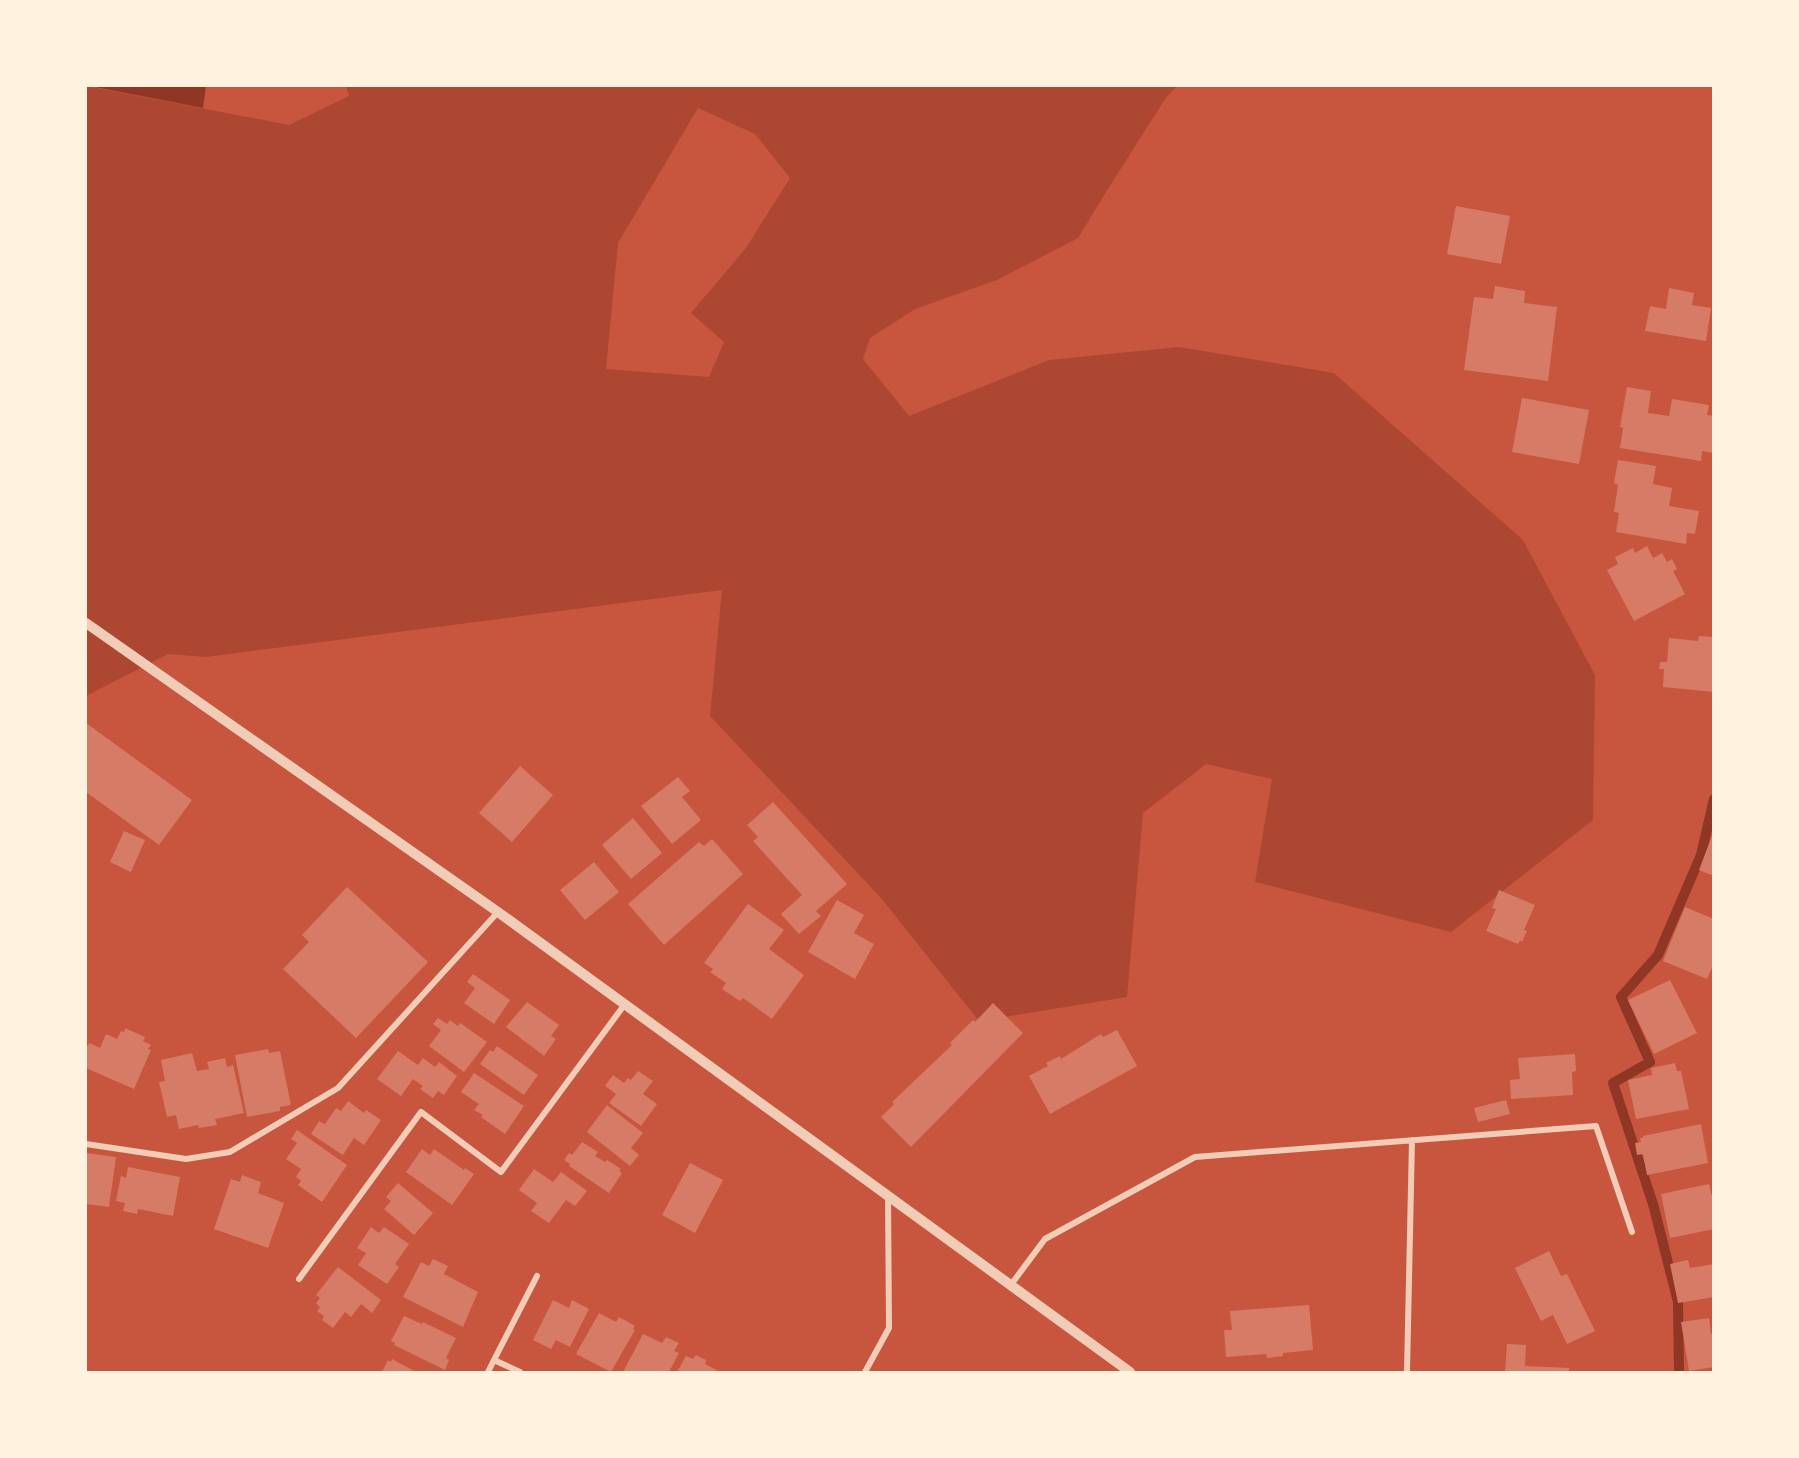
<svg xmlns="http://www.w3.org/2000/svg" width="1799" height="1458" font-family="'DejaVu Sans',sans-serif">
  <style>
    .green { fill: #ae4732; fill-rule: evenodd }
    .water { fill: #8f3625 }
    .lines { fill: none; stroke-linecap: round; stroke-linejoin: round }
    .stream { stroke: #8f3625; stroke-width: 10 }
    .building { fill: #d67c66 }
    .minor { stroke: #f1ccb7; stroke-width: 6 }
    .tertiary { stroke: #f1ccb7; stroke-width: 10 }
  </style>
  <rect width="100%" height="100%" fill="#c8553d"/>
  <path class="green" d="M86 86 289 125 349 96 346 86H1177L1165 99 1106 192 1078 238 997 280 915 309 870 338 863 359 909 416 1049 360 1179 347 1334 373 1523 540 1595 675 1593 820 1451 932 1255 882 1272 779 1206 764 1143 813 1127 997 979 1021 881 898 710 716 722 590 206 657 168 654 86 696ZM698 108 755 134 790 178 746 248 691 313 724 342 709 377 606 369 618 243Z"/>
  <path class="water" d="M90 86H206L203 108Z"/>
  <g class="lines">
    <path class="stream" d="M1679 1372 1678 1302 1653 1204 1613 1083 1650 1062 1621 997 1658 955 1701 855 1714 799"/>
  </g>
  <path class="building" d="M1456 206 1510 216 1501 264 1447 254Z
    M1495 286 1525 291 1524 303 1557 307 1548 381 1464 370 1474 297 1493 299Z
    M1669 288 1694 293 1692 305 1711 308 1706 341 1645 331 1650 306 1666 309Z
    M1627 387 1651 391 1648 413 1669 416 1672 399 1709 405 1707 415 1714 416V453L1702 451 1701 461 1620 448 1623 428 1620 427Z
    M1522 398 1589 410 1579 464 1512 452Z
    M1618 460 1656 466 1653 484 1672 488 1669 506 1699 511 1695 534 1687 533 1686 544 1616 532 1619 513 1614 512 1618 485 1614 483Z
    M1647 546 1653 558 1662 553 1667 562 1672 559 1677 569 1673 571 1685 594 1634 621 1607 570 1618 564 1615 557 1633 548 1635 553Z
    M1699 636 1714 637V692L1663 687 1664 669H1659L1660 662H1667L1669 638 1698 641Z
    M86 723 192 800 159 845 86 792Z
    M520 766 553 795 512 842 479 813Z
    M678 777 690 791 682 797 701 820 672 844 641 806Z
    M773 802 847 884 816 911 821 916 799 934 781 914 802 895 753 841 758 837 747 825Z
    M633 818 662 853 631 879 602 845Z
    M124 831 145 840 131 872 110 862Z
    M1713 833H1714V876L1699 870Z
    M712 839 743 874 664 945 628 904 699 842 704 846Z
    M594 862 619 892 585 920 560 890Z
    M347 887 428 962 356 1038 283 969 309 942 302 935Z
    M1499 890 1535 905 1524 930 1527 931 1522 942 1520 940 1518 944 1486 931 1496 909 1492 908Z
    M837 900 864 915 854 933 874 944 855 979 808 952Z
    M748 904 784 930 769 949 804 975 772 1019 743 998 740 1001 722 989 726 983 710 972 713 969 704 963Z
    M1685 907 1714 919V963L1707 979 1663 961Z
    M473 974 510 1000 494 1024 464 1003 475 988 467 982Z
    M1670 980 1697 1033 1654 1054 1628 1000Z
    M527 1002 559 1025 551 1036 556 1039 544 1056 506 1027Z
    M993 1003 1023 1033 911 1147 881 1117 894 1104 892 1102 952 1045 950 1043 973 1020 975 1022Z
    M438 1018 447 1024 450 1020 458 1026 460 1023 487 1042 464 1072 429 1046 441 1030 433 1024Z
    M125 1028 145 1037 143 1041 151 1045 148 1049 151 1050 134 1089 86 1068V1045L88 1046 89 1043 100 1048 106 1034 117 1039 121 1031 124 1032Z
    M1117 1030 1137 1066 1050 1114 1029 1076 1048 1066 1046 1063 1060 1056 1061 1059 1101 1034 1103 1037Z
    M497 1046 538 1075 524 1095 480 1064 490 1050 493 1052Z
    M268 1049 269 1053 280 1051 291 1105 280 1107V1111L247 1117 235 1055Z
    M398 1051 418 1065 423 1058 435 1067 439 1062 457 1076 444 1095 438 1091 433 1098 420 1089 423 1086 413 1079 401 1096 377 1079Z
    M192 1053 197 1071 209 1069 207 1062 225 1058 227 1067 233 1065 244 1113 215 1119 217 1125 199 1128 198 1125 179 1129 176 1115 167 1117 159 1082 165 1081 161 1060Z
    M1575 1054 1576 1071 1572 1072 1573 1095 1511 1099 1510 1080 1520 1079 1518 1058Z
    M1675 1063 1677 1071H1681L1689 1109 1636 1119 1628 1080 1652 1075 1651 1068Z
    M638 1071 653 1081 643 1094 657 1104 641 1126 609 1103 616 1094 605 1086 613 1075 624 1083 628 1078 631 1080Z
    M474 1073 524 1106 505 1134 481 1117 483 1115 474 1110 479 1104 461 1092Z
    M1506 1100 1510 1114 1478 1122 1474 1108Z
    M348 1101 364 1113 366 1110 381 1120 364 1145 354 1138 343 1155 311 1134 319 1121 325 1124 336 1108 341 1111Z
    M607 1105 643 1133 631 1148 639 1155 630 1166 587 1132Z
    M1701 1124 1708 1163 1647 1175 1643 1154 1637 1155 1635 1143 1641 1142 1640 1138H1643V1136Z
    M297 1130 347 1165 322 1202 298 1185 301 1181 296 1177 301 1169 286 1159 297 1143 291 1139Z
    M582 1142 598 1152 595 1156 605 1162 607 1160 621 1169 619 1171 622 1173 609 1193 569 1166 570 1164 564 1160 569 1153 572 1155Z
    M422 1149 430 1155 434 1149 464 1170 465 1168 474 1174 452 1205 406 1172Z
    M86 1153 116 1157 109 1207 86 1204Z
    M690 1163 723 1180 695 1233 662 1215Z
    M128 1167 180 1177 173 1216 138 1209 137 1214 123 1211 125 1203 116 1201 121 1176 126 1178Z
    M534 1169 553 1182 561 1172 587 1191 575 1206 566 1200 549 1223 531 1211 537 1203 519 1190Z
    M242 1175 261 1182 258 1193 284 1203 268 1248 214 1229 231 1179 240 1182Z
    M398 1183 433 1213 414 1235 384 1209 391 1201 386 1197Z
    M1709 1184 1714 1205V1229L1670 1238 1661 1194Z
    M371 1227 379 1233 384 1227 409 1244 395 1264 399 1267 387 1284 358 1265 366 1253 357 1248Z
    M1549 1251 1561 1276 1567 1274 1595 1331 1567 1344 1553 1315 1541 1321 1515 1268Z
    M433 1259 448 1266 444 1274 478 1292 463 1327 403 1297 421 1262 429 1266Z
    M1688 1260 1690 1268 1714 1264V1297L1678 1303 1670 1264Z
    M338 1267 381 1300 372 1313 361 1304 351 1317 345 1312 333 1328 322 1320 324 1316 317 1311 320 1307 316 1303 320 1298 316 1295Z
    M553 1300 569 1308 572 1300 589 1309 570 1347 556 1340 551 1349 533 1340Z
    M1309 1305 1313 1350 1283 1353V1356L1267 1358 1266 1354 1226 1357 1224 1330H1232L1230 1311Z
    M599 1313 616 1322 619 1317 635 1326 633 1329 635 1330 611 1372 576 1354Z
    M404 1316 422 1324 423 1322 456 1338 446 1358 449 1360 445 1370 394 1345 395 1343 391 1341Z
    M1709 1318 1711 1334 1714 1333V1367L1689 1371 1681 1322Z
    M643 1334 662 1343 666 1337 679 1343 674 1351 679 1353 669 1372H623Z
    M1507 1344 1526 1345 1525 1366 1569 1368V1372H1505Z
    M696 1355 706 1360 705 1364 720 1372H677L686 1356 693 1359Z
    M392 1359 416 1372H382L388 1360 391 1362Z"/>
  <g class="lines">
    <path class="minor" d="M86 1144 186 1159 230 1152 338 1088 498 912
      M299 1279 421 1112 501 1172 625 1004
      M1010 1286 1045 1239 1195 1157 1596 1126 1632 1232
      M494 1360 537 1276
      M488 1372 494 1360 520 1372
      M865 1372 889 1328 888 1195
      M1407 1372 1412 1140"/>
    <path class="tertiary" d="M86 623 498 912 1130 1372"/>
  </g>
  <rect width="1799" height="1458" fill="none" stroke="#fff3e0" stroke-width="174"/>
</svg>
